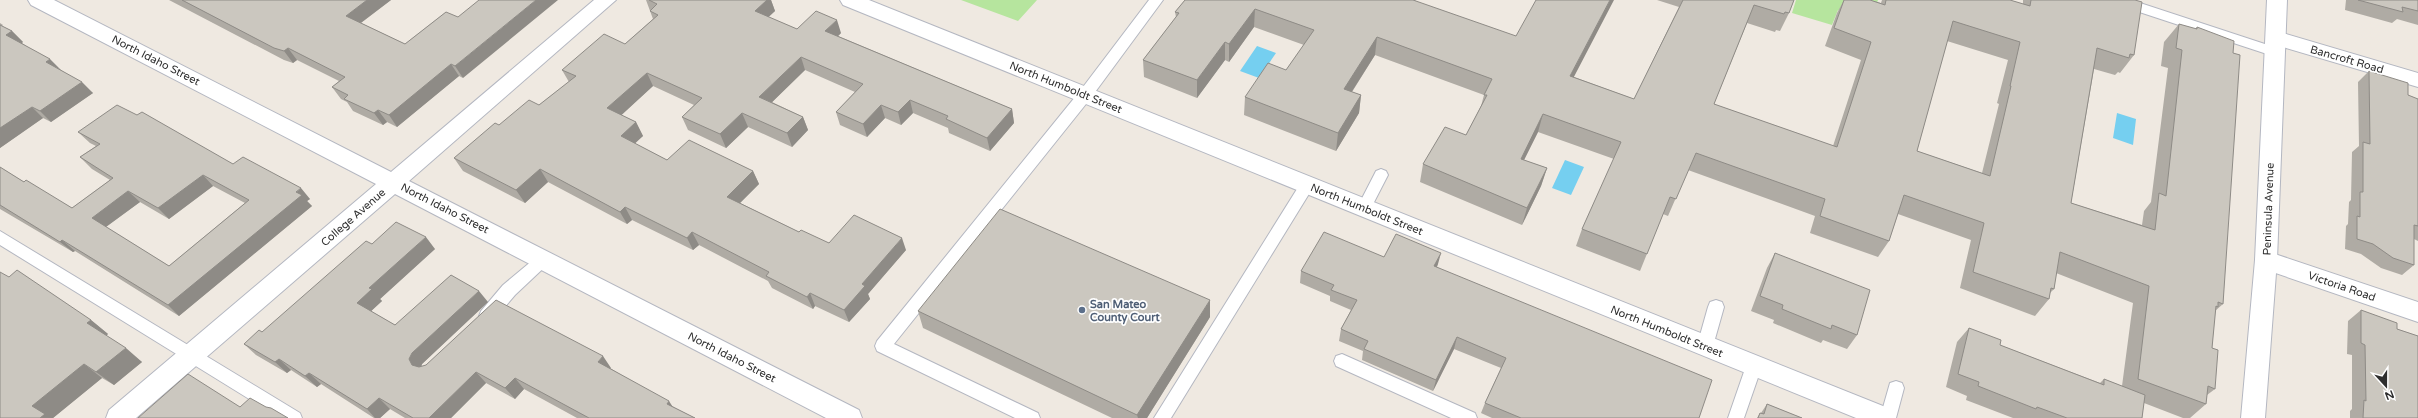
<svg xmlns="http://www.w3.org/2000/svg" width="2418" height="418" font-family="'Varela Round',sans-serif">
  <style>
    .green { fill: #b6e59e }
    .water { fill: #75cff0 }
    .lines { fill: none; stroke-linecap: round; stroke-linejoin: round }
    .service-casing { stroke: #b4b7c1; stroke-width: 2 }
    .minor-casing { stroke: #b4b7c1; stroke-width: 2 }
    .tertiary-casing { stroke: #b4b7c1; stroke-width: 2 }
    .secondary-casing { stroke: #b4b7c1; stroke-width: 2 }
    .service { fill: #fff; fill-rule: evenodd }
    .minor { fill: #fff; fill-rule: evenodd }
    .tertiary { fill: #fff; fill-rule: evenodd }
    .secondary { fill: #fff; fill-rule: evenodd }
    .wall { fill: #afaba4; fill-rule: evenodd }
    .shaded-wall { fill: #8e8b86 }
    .building { fill: #cbc7bf; stroke: #8e8b86; fill-rule: evenodd }
    .service-dot { fill: #5c6f8a; stroke: #fff; stroke-width: 1.5 }
    .labels { text-anchor: middle; stroke-width: 3.5; stroke-linejoin: round; paint-order: stroke }
    .street-label { font-size: 11px; fill: #2e2e2e; stroke: #fff }
    .service-label { font-size: 11px; font-weight: bold; fill: #4e5e75; stroke: #fff; text-anchor: start }
  </style>
  <rect width="100%" height="100%" fill="#efe9e1"/>
  <path class="green" d="M961 0H1037L1018 21Z
    M1796 0H1878L1872 18 1838 10 1832 25 1792 13Z"/>
  <path class="water" d="M1257 46 1276 53 1259 78 1240 71Z
    M2117 113 2136 119 2133 145 2113 138Z
    M1565 160 1584 167 1571 195 1552 188Z"/>
  <g class="lines">
    <g class="service-casing">
      <path id="service" d="M1149 0H1163L1090 99 894 344 1038 413 1040 418H1015L877 351 875 346 877 341 1080 91Z
        M2110 0H2131L2280 49 2282 52 2280 55H2270L2112 3Z
        M1381 169 1386 171 1388 175 1371 208 1369 212 1364 214 1359 212 1357 208 1374 175 1376 171Z
        M1307 179 1312 181 1314 185 1312 189 1171 418H1154L1302 181Z
        M0 231 300 413 302 418H280L0 245Z
        M544 253 549 255 552 259 549 263 515 295 493 321 487 323 481 321 479 316 481 311 503 285 539 255Z
        M1716 300 1722 302 1724 307 1713 346 1711 351 1705 353 1699 351 1697 346 1708 307 1710 302Z
        M1342 354 1475 413 1477 418H1451L1336 366 1334 361 1336 356Z
        M1754 359 1760 361 1762 366 1744 418H1728L1746 366 1748 361Z
        M1896 381 1902 383 1904 388 1896 418H1880L1890 383Z"/>
    </g>
    <g class="minor-casing">
      <path id="minor" d="M28 0H54L391 172 594 0H616L409 181 859 410 862 418H826L395 194 136 418H106L109 410 376 184 31 5Z
        M2276 31 2418 73V87L2269 43 2266 38 2269 33Z
        M2266 251 2418 302V322L2258 267 2255 260 2258 253Z"/>
    </g>
    <g class="tertiary-casing">
      <path id="tertiary" d="M840 0H869L1893 410 1896 418H1856L843 5Z"/>
    </g>
    <g class="secondary-casing">
      <path id="secondary" d="M2267 0H2287L2277 260 2265 418H2241L2255 260Z"/>
    </g>
    <use href="#service" class="service"/>
    <use href="#minor" class="minor"/>
    <use href="#tertiary" class="tertiary"/>
    <use href="#secondary" class="secondary"/>
  </g>
  <path class="wall" d="M169 0H391L361 23 405 44 446 12 463 78 459 76 397 127 387 122 383 125 353 111 347 102 341 99 332 87 339 81 297 60 293 63 284 60Z
    M646 0H771L775 11 768 17 797 29 841 33 838 36 1012 109 1014 123 990 151 949 133 948 128 913 113 901 125 885 118 867 137 840 125 836 112 855 92 805 70 772 102 803 117 808 130 792 147 748 127 726 148 688 130 682 117 694 105 653 86 621 115 636 122 643 136 634 143 667 160 753 171 759 184 740 203 799 232 829 243 906 250 868 294 870 299 849 322 815 306 813 309 772 288 768 281 699 245 693 250 632 220 627 224 548 182 525 203 463 171 454 158 499 125 539 105 569 82 562 70 625 44 653 19Z
    M1185 0H1416L1415 1 1574 77 1634 99 1679 7 1657 0H1794L1789 13 1780 31 1776 30 1775 32 1747 23 1714 104 1833 146 1861 60 1825 46 1837 13 1844 0H1870L1881 3 1882 0H2010L2023 4V0H2135L2134 55 2120 73 2118 72 2115 75 2094 69 2071 203 2142 225 2144 211 2151 202 2168 68 2161 66 2164 42 2179 24 2195 29 2197 27 2233 53 2223 304 2215 311 2212 348 2215 389 2207 395 2206 404 2190 418H2183L2144 403 2142 418H2013L1966 400 1967 396 1946 387 1957 342 1969 328 2000 345 2100 383 2104 379 2122 386 2133 303 2056 273 2054 289 2050 293 2049 299 2035 316 1960 288 1971 240 1898 214 1889 241 1878 257 1810 233 1815 216 1688 170 1668 216 1663 214 1640 271 1576 246 1582 229 1614 159 1538 132 1524 160 1547 168 1541 186 1522 225 1420 182 1423 164 1466 135 1481 106 1484 95 1375 55 1352 92 1361 95 1359 113 1336 151 1244 115 1245 97 1286 70 1304 45 1254 27 1229 62 1225 60 1197 98 1144 77 1143 60 1176 17 1175 12ZM1947 41 2008 60 1997 103 1999 104 1982 173 1917 151Z
    M2346 0H2418V25L2397 19 2392 23 2345 10Z
    M0 23 3 25 2 26 12 31 23 42 22 43 61 70 93 93 51 122 43 118 0 148Z
    M2369 71 2408 95 2418 99V241L2414 239V265L2402 275 2381 268 2361 254 2345 249 2346 226 2348 224 2349 202 2351 200 2352 152 2359 146 2358 82Z
    M78 132 233 164 310 199 307 201 312 206 179 316 75 251 73 252 0 209V167L24 182 72 208 110 180 92 169 80 157 96 146 90 143ZM213 186 245 203 169 266 106 227 140 202 169 219Z
    M372 244 435 249 380 299 382 301 371 311 395 325 488 302 422 364 421 367 611 368H610L672 406 695 418H577L524 389 515 399 486 383 451 418H405L390 409 380 418H374L321 384 317 387 291 370 287 373 256 355 244 344 262 332Z
    M1775 253 1857 335 1847 349 1823 340 1821 343 1773 323 1774 320 1751 311 1767 268Z
    M1384 257 1438 264 1437 267 1699 418H1492L1481 413 1485 403 1501 368 1454 349 1433 391 1362 360 1363 351 1339 341 1341 329 1351 310 1330 301V296L1300 283 1301 271Z
    M9 277 91 320 108 334 106 336 142 362 114 385 102 378 53 418H0Z
    M2361 310 2397 329 2418 336V418H2350V411L2352 409V355L2347 354 2348 321Z
    M918 311 1210 317 1147 418H1112L923 328Z
    M1767 404 1802 418H1757L1760 413H1761Z"/>
  <path class="shaded-wall" d="M367 0H391L354 28 346 16Z
    M536 0H558L463 78 455 66Z
    M767 0H771L775 11 760 25 755 11Z
    M1610 0H1614L1565 94 1570 76Z
    M1255 9 1254 27 1229 62V44Z
    M837 20 841 33 830 44 825 31Z
    M12 31 23 42 17 46 6 35Z
    M1377 37 1375 55 1342 107 1344 89Z
    M1225 42V60L1197 98V80Z
    M288 48 297 60 293 63 284 51Z
    M801 57 805 70 764 110 759 97Z
    M50 59 61 70 46 62Z
    M451 64 459 76 397 127 389 115Z
    M647 73 653 86 614 122 607 108Z
    M82 82 93 93 51 122 40 111Z
    M1361 95 1359 113 1336 151 1338 133Z
    M910 100 913 113 901 125 898 112Z
    M881 105 885 118 867 137 863 124Z
    M32 107 43 118 0 148V128Z
    M1012 109 1014 123 990 151 987 138Z
    M378 110 387 122 383 125 374 113Z
    M742 113 748 127 726 148 720 134Z
    M1543 114 1538 132 1516 176 1521 159Z
    M803 117 808 130 792 147 787 133Z
    M636 122 643 136 628 150 621 136Z
    M1547 168 1541 186 1522 225 1527 208Z
    M540 169 548 182 525 203 516 190Z
    M753 171 759 184 733 210 727 197Z
    M203 175 213 186 169 219 158 208Z
    M301 188 310 199 307 201 312 206 179 316 168 305Z
    M128 191 140 202 103 229 92 218Z
    M625 207 632 220 627 224 620 212Z
    M692 232 699 245 693 250 687 238Z
    M426 237 435 249 380 299 382 301 368 314 357 303 369 288Z
    M902 238 906 250 868 294 870 299 849 322 844 310 862 284Z
    M62 240 75 251 73 252 60 242Z
    M1441 253 1438 264 1431 278 1434 266Z
    M479 291 488 302 422 364 420 371 412 365 409 359 412 353Z
    M810 293 815 306 813 309 807 297Z
    M1210 300V317L1147 418H1138L1137 415Z
    M91 320 108 334 104 337 87 323Z
    M1457 337 1454 349 1433 391 1436 380Z
    M126 348 142 362 114 385 96 372Z
    M603 356 611 368 606 373 598 362Z
    M279 359 291 370 287 373 275 362Z
    M84 364 102 378 53 418H40L32 406Z
    M476 372 486 383 451 418H429Z
    M309 373 321 384 317 387 305 376Z
    M515 378 524 389 515 399 505 388Z
    M379 398 390 409 380 418H375L367 409Z
    M669 401 676 412 667 404Z"/>
  <path class="building" d="M182 0H367L346 16 405 44 446 12 458 17 479 0H536L455 66 451 64 389 115 378 110 374 113 344 99 348 95 332 87 345 77 288 48 284 51 274 48Z
    M649 0H767L755 11 797 29 816 11 837 20 825 31 1012 109 987 138 946 119 948 116 910 100 898 112 881 105 863 124 836 112 863 84 801 57 759 97 803 117 787 133 742 113 720 134 682 117 702 98 647 73 607 108 636 122 621 136 667 160 689 140 753 171 727 197 799 232 801 230 829 243 854 215 902 238 862 284 865 286 844 310 810 293 807 297 766 276 769 272 692 232 687 238 625 207 620 212 540 169 516 190 454 158 495 123 499 125 529 100 539 105 576 76 562 70 604 34 625 44 658 15 650 11 657 4Z
    M1185 0H1413L1516 36 1536 0H1610L1570 76 1634 99 1683 0H1794L1789 13 1785 12 1784 14 1754 5 1714 104 1837 147 1871 42 1834 28 1844 0H1870L1885 5 1886 0H2010L2030 6 2031 0H2135L2142 2 2134 55 2130 54 2129 58 2097 48 2071 203 2155 230 2159 193 2166 196 2182 50 2176 48 2179 24 2197 29V27L2234 41 2233 53 2240 55 2223 304 2218 302V307L2216 306 2212 348 2218 350 2215 389 2208 386 2206 404 2138 379 2149 286 2060 252 2054 289 2051 288 2049 299 1973 272 1984 223 1904 195 1889 241 1820 216 1825 199 1696 153 1676 199 1670 197 1647 254 1582 229 1621 142 1543 114 1521 159 1547 168 1527 208 1423 164 1445 127 1466 135 1487 95H1484L1492 79 1377 37 1344 89 1361 95 1338 133 1245 97 1268 63 1286 70 1314 30 1255 9 1229 44 1225 42 1197 80 1143 60 1179 13 1175 12ZM1953 21 2020 42 2010 86H2011L1990 176 1917 151Z
    M2358 0H2418V11L2402 7 2403 12Z
    M0 25 12 31 6 35 50 59 46 62 82 82 40 111 32 107 0 128Z
    M2369 71 2408 83V95L2418 99V226L2414 225V265L2393 258 2373 244 2357 239V216L2360 217V192H2363V142L2370 144Z
    M117 105 137 115 142 112 233 164 243 157 301 188 296 192 302 195 168 305 62 240 60 242 0 205V167L24 182 26 180 72 208 113 178 80 157 100 144 78 132ZM203 175 249 200 169 266 92 218 128 191 158 208Z
    M1000 209 1210 300 1137 415 918 311Z
    M396 222 426 237 369 288 372 289 357 303 395 325 451 275 479 291 412 353 409 359 412 365 419 367 426 365 496 300 603 356 598 362 669 401 667 404 695 418H589L515 378 505 388 476 372 429 418H413L379 398 367 409 309 373 305 376 279 359 275 362 244 344 259 330 262 332 366 241 372 244Z
    M1324 232 1384 257 1396 234 1441 253 1434 266 1712 380 1699 418H1521L1485 403 1506 358 1457 337 1436 380 1364 349 1368 341 1341 329 1357 300 1331 290 1334 285 1301 271Z
    M1775 253 1870 290 1857 335 1832 325 1831 329 1782 309 1783 305 1760 296Z
    M17 270 91 320 87 323 126 348 96 372 84 364 32 406 45 414 40 418H0V272L9 277Z
    M2361 310 2397 323V329L2418 336V418H2363L2364 400 2366 401 2365 345 2361 343Z
    M1969 328 2001 340 2000 345 2104 385V379L2145 395 2142 418H2067L2037 407 2036 409 1978 386 1979 382 1958 374Z
    M188 374 240 407 250 398 266 407 271 408 288 418H138Z
    M1767 404 1802 418H1758L1760 413 1764 414Z"/>
  <circle class="service-dot" cx="1082" cy="310" r="4"/>
  <g class="labels">
    <g class="street-label">
      <text transform="translate(2347 59) rotate(16)" y="4">Bancroft Road</text>
      <text transform="translate(156 60) rotate(27)" y="4">North Idaho Street</text>
      <text transform="translate(1066 87) rotate(22)" y="4">North Humboldt Street</text>
      <text transform="translate(445 208) rotate(27)" y="4">North Idaho Street</text>
      <text transform="translate(1367 209) rotate(22)" y="4">North Humboldt Street</text>
      <text transform="translate(2268 209) rotate(-88)" y="4">Peninsula Avenue</text>
      <text transform="translate(353 217) rotate(-41)" y="4">College Avenue</text>
      <text transform="translate(2342 286) rotate(19)" y="4">Victoria Road</text>
      <text transform="translate(1667 331) rotate(22)" y="4">North Humboldt Street</text>
      <text transform="translate(732 357) rotate(27)" y="4">North Idaho Street</text>
    </g>
    <g class="service-label">
      <text x="1090" y="308">San Mateo<tspan x="1090" dy="13">County Court</tspan></text>
    </g>
  </g>
  <g transform="translate(2386 386) rotate(159)" stroke="#ffffff" stroke-width="3" paint-order="stroke">
  <path d="M0-3L7 15L0 10L-7 15Z" fill="#2e2e2e"/>
  <text y="-6" font-size="11" font-weight="bold" text-anchor="middle" fill="#2e2e2e">N</text>
  </g>
</svg>
